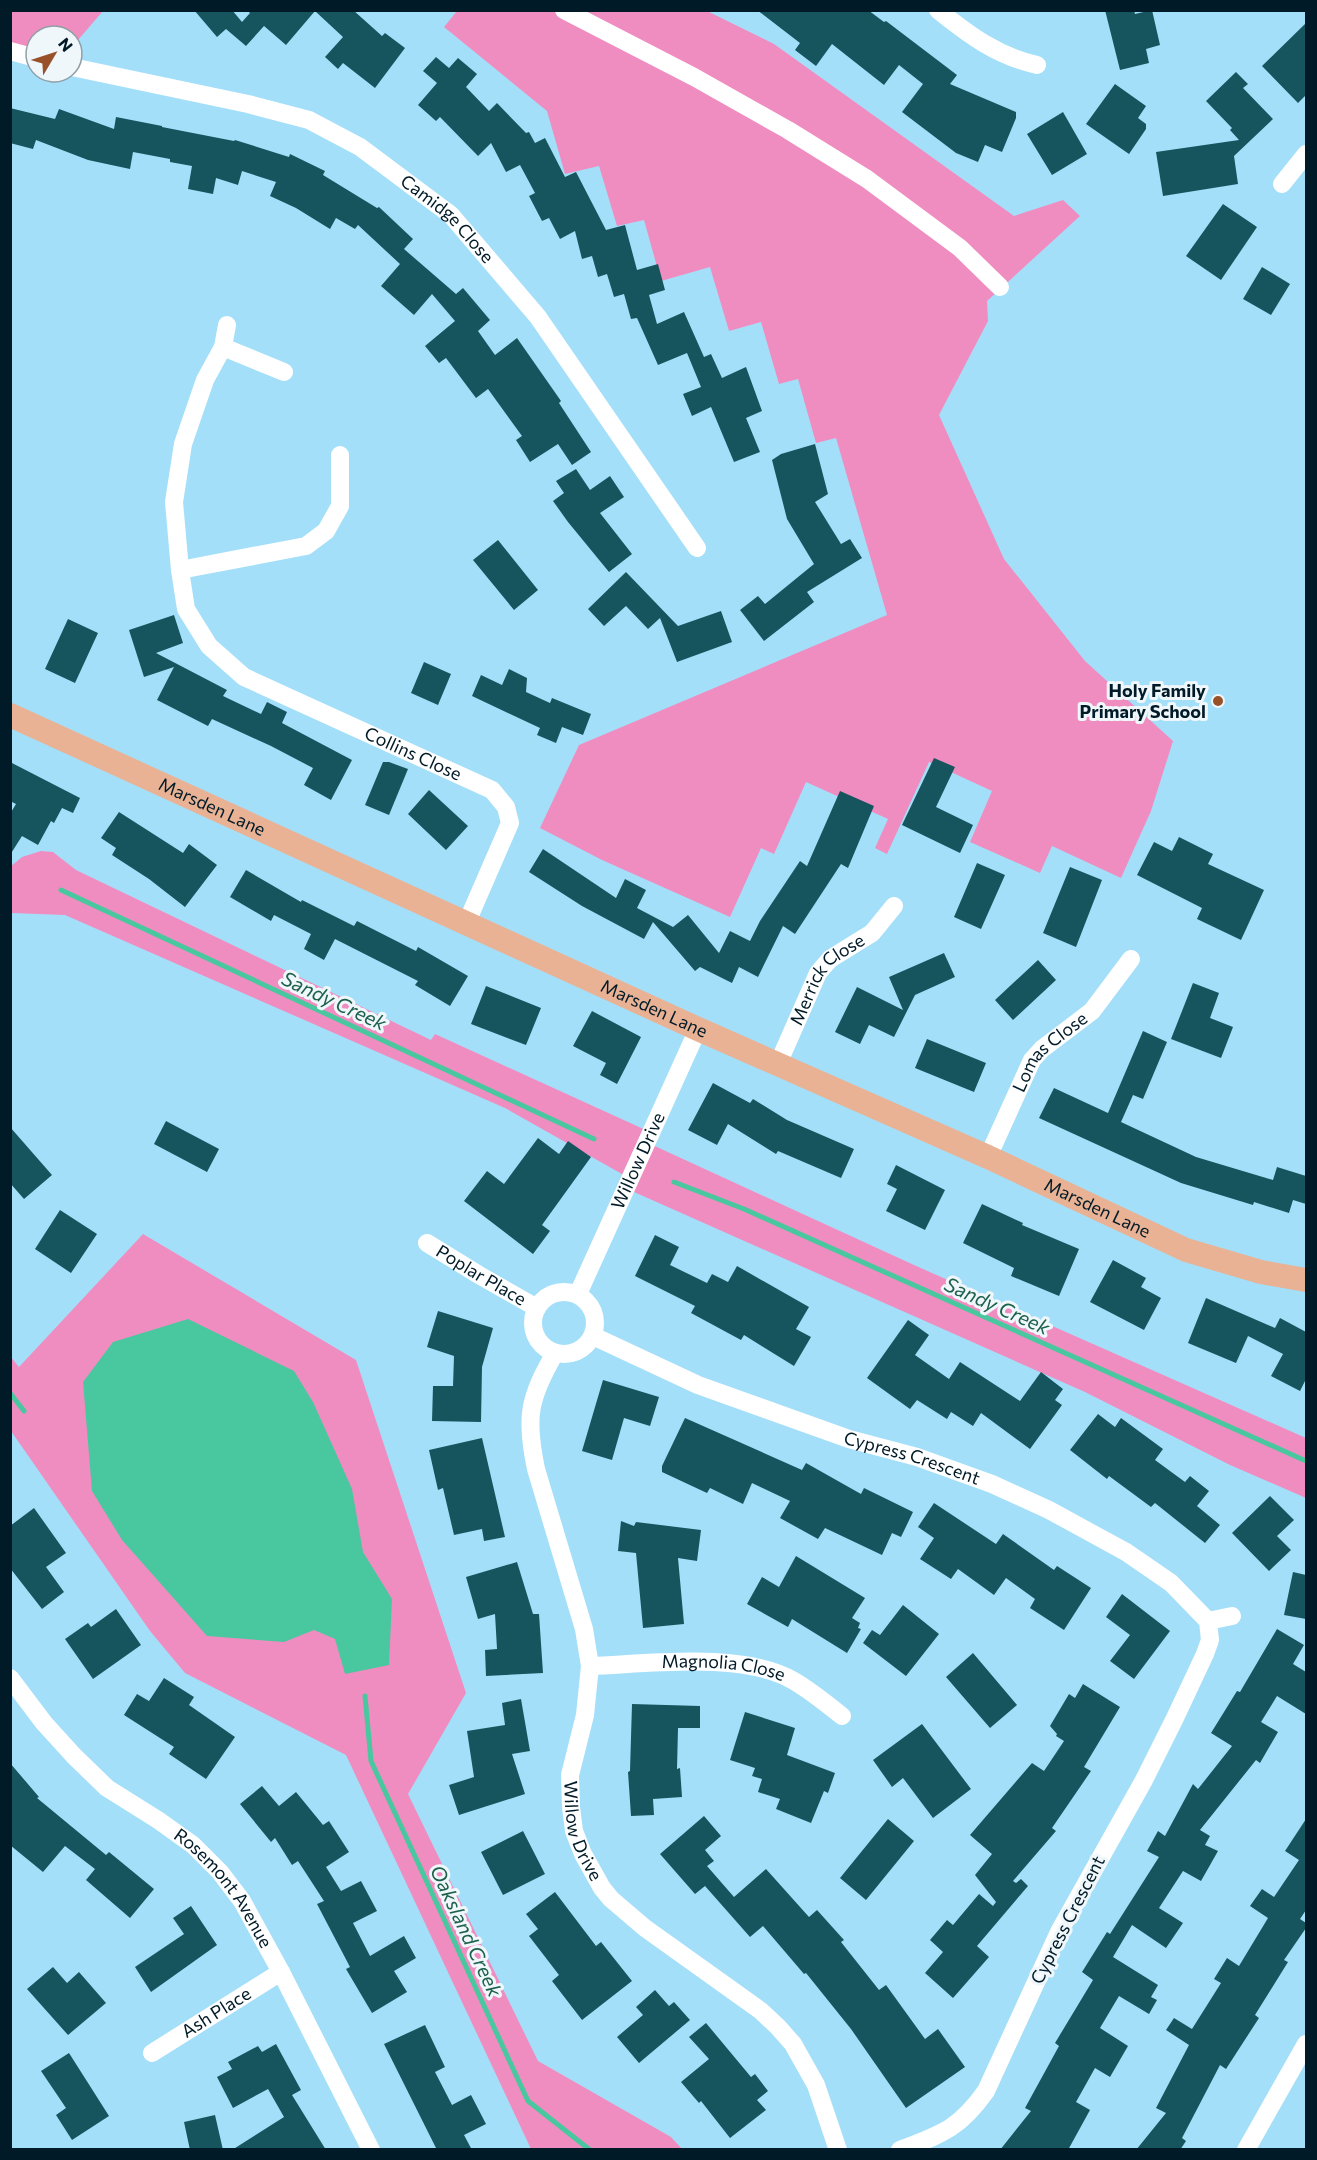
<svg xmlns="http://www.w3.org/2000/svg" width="1317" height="2160" font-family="Commissioner,sans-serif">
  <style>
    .green { fill: #f08dc0 }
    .water { fill: #49c79f }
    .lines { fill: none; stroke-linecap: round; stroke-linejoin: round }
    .stream { stroke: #49c79f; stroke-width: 5 }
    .building { fill: #16555e }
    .minor { stroke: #fff; stroke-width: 18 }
    .major { stroke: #e9b294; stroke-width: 24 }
    .poi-dot { fill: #985129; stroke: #f0f7fb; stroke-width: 2 }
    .labels { text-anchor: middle; stroke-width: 6; stroke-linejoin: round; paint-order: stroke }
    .street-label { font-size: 18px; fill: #001a27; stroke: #f0f7fb }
    .poi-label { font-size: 18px; font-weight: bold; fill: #001a27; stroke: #f0f7fb; text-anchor: end }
    .water-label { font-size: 20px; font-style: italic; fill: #1d604b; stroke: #f0f7fb }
  </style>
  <rect width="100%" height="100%" fill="#a4dffa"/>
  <path class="green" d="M11 11H103L72 47V36H36V58L18 54 11 62Z
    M457 11H707L774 44 1014 216 1063 200 1080 216 987 301 988 321 939 415 1004 559 1085 661 1173 741 1151 811 1121 878 1052 846 1040 873 970 842 992 791 929 762 887 854 875 848 888 819 806 782 774 854 761 848 730 917 602 860 540 828 579 745 887 615 836 438 816 443 798 379 779 384 761 322 729 331 710 267 661 281 644 220 617 226 599 166 565 174 547 111 444 27Z
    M41 851 53 852 76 870 431 1040 435 1034 650 1132 646 1142 914 1265 1306 1438V1498L1230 1465 1085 1392 625 1188 629 1178 505 1108 65 915 11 913 10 867 22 857Z
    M143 1234 356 1360 466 1693 408 1794 538 2061 671 2137 682 2149H531L346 1755 185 1673 150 1631 11 1431 10 1356 19 1367Z"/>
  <path class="water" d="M188 1319 294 1371 313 1402 352 1489 363 1552 392 1599 389 1665 345 1674 335 1639 314 1630 284 1642 207 1636 122 1540 92 1491 83 1382 113 1342Z"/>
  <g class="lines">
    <path class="stream" d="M61 890 594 1139
      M674 1182 744 1209 1306 1461
      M10 1393 24 1411
      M365 1696 371 1761 528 2101 590 2150"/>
  </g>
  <path class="building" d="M194 10H232L242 22 250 13 247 10H353L382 36 385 33 405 48 375 88 343 63 338 69 325 57 343 37 315 11 286 45 264 26 246 46 226 29 217 37Z
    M757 10H868L884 22 886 21 957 75 950 84 1016 112V118L1002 152 985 145 978 162 956 153 902 112 923 84 899 65 884 85 832 44 816 66 795 50 800 43Z
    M1105 10H1134L1135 14 1152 10 1160 45 1146 49 1149 63 1120 70Z
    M1306 23V95L1298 103 1262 66Z
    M436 57 449 68 458 58 477 74 466 87 489 111 497 103 526 133 529 132 535 143 545 138 565 177 576 172 606 230 625 225 637 270 658 264 665 290 649 295 657 324 684 312 704 357 711 354 722 378 746 367 762 411 746 418 760 452 734 462 711 407 692 416 683 394 701 387 687 353 658 365 637 318 631 319 624 294 614 297 607 274 598 277 592 256 582 259 575 231 560 239 549 218 542 221 529 196 535 193 520 165 506 172 491 143 478 156 440 117 436 121 418 105 437 83 423 71Z
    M1236 72 1248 84 1243 88 1273 119 1234 156 1238 184 1163 196 1156 152 1239 140 1230 130 1232 128 1206 101Z
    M1115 84 1146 106 1138 118 1146 124V129L1129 154 1086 124Z
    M10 108 55 119 59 109 114 129 116 117 162 126V127L234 141 235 140 289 157 290 154 325 171 323 175 377 208 379 207 413 239 404 249 456 294 463 288 490 320 478 331 495 355 517 338 561 401 559 403 591 452 572 465 558 444 530 462 516 440 522 436 488 389 476 398 446 358 439 363 425 346 455 321 432 294 414 315 381 286 400 264 358 225 355 229 336 218 330 229 296 208 270 196 276 182 242 171 238 185 216 178 213 194 188 189 192 166 170 162V159L133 152 130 169 88 160 36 140 33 149 10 143Z
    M1063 112 1087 154 1052 175 1027 134Z
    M1223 204 1257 227 1221 280 1186 256Z
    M1262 267 1290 284 1271 315 1243 299Z
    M815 444 828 494 815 502 841 544 850 539 862 558 807 592 814 602 764 641 740 610 758 596 765 604 814 564 787 519 772 460 781 454Z
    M576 469 590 490 610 476 624 497 600 513 632 554 609 572 568 522 553 501 564 493 556 481Z
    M498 540 538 590 514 610 473 560Z
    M626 572 678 626 721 611 732 642 677 662 660 618 648 629 626 606 604 626 588 609Z
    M174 615 183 643 156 653 227 690 223 696 261 714 267 702 287 712 282 723 352 760 331 800 304 785 313 768 271 746 212 719 208 726 157 700 174 667 144 677 129 630Z
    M68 619 98 633 75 683 45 669Z
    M424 662 451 674 438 705 411 693Z
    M509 669 527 678 526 692 550 703 552 698 591 714 583 735 562 727 556 743 537 735 540 728 472 696 481 675 502 685Z
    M934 758 955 767 936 807 973 825 960 853 902 825Z
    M10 762 80 798 73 813 62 808 54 823 51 821 38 845 22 836 10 855V814L16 804 10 801Z
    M383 762H389L408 769 389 815 365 805Z
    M429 790 468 826 446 850 408 814Z
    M840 791 874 806 848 868 841 864 795 934 783 926 758 977 739 967 732 983 700 967 695 971 653 922 644 939 582 906 529 872 543 849 616 898 625 879 646 890 637 908 673 927 688 915 719 953 730 931 750 941 760 921 800 861 807 866Z
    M119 812 183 853 189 844 217 865 185 907 149 879 112 855 116 848 101 838Z
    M1179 837 1213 854 1208 864 1264 890 1241 940 1197 919 1202 908 1137 875 1154 842 1172 851Z
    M977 863 1005 875 981 929 954 917Z
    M1070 867 1102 880 1076 947 1043 933Z
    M246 870 301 902 302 900 354 926 357 921 416 951 418 947 468 976 450 1006 415 985 418 981 335 939 324 960 304 949 311 934 274 915 271 921 230 897Z
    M944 953 955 977 915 995 894 1037 869 1025 860 1044 835 1032 857 987 903 1010 889 977Z
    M1038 960 1056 980 1013 1020 995 1000Z
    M1193 983 1219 993 1210 1018 1233 1027 1221 1058 1171 1039Z
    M486 986 541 1008 526 1045 471 1024Z
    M592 1011 641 1037 617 1084 600 1075 606 1063 573 1046Z
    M1143 1031 1167 1042 1143 1099 1133 1095 1121 1122 1196 1157 1273 1180 1277 1167 1306 1176V1204L1293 1200 1289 1213 1254 1202 1253 1205 1181 1183 1039 1118 1054 1088 1108 1113Z
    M927 1039 986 1063 974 1092 915 1068Z
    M713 1083 750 1103 753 1099 787 1120 854 1149 841 1178 778 1151 776 1154 728 1124 717 1145 688 1130Z
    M166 1121 219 1149 207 1172 154 1144Z
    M10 1127 52 1175 24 1199 10 1183Z
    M538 1138 559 1154 568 1141 591 1157 542 1225 550 1231 533 1254 464 1201 487 1171 504 1184Z
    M896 1165 945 1190 925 1230 886 1211 897 1189 887 1184Z
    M982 1204 1023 1223 1022 1225 1079 1249 1059 1296 1011 1276 1014 1268 963 1243Z
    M60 1210 97 1234 71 1273 35 1249Z
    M655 1235 679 1247 670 1265 707 1283 712 1274 728 1282 737 1266 809 1307 796 1329 811 1337 794 1366 744 1335 741 1340 691 1313 695 1306 635 1276Z
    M1113 1260 1146 1278 1141 1287 1161 1298 1144 1330 1090 1302Z
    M1206 1298 1275 1328 1280 1318 1306 1332V1379L1300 1391 1271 1376 1283 1354 1248 1336 1236 1363 1188 1343Z
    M438 1311 493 1328 482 1367 481 1422 432 1421 433 1386H453L454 1356 427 1347Z
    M908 1320 929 1335 915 1355 949 1379 960 1362 1020 1401 1041 1372 1063 1389 1055 1400 1062 1405 1030 1449 981 1413 973 1426 951 1412 947 1419 917 1400 910 1409 867 1378Z
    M603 1380 659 1397 650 1426 624 1418 612 1460 582 1451Z
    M1098 1414 1115 1427 1121 1418 1163 1449 1155 1460 1185 1482 1190 1476 1209 1491 1197 1506 1220 1525 1205 1543 1155 1503 1151 1507 1109 1476 1107 1479 1070 1450Z
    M685 1418 802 1470 806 1463 861 1494 864 1488 913 1512 901 1537 892 1533 882 1555 825 1528 818 1539 780 1518 790 1501 752 1483 743 1504 710 1488 707 1493 662 1472V1466Z
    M482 1438 505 1537 484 1541 482 1529 454 1535 443 1488 438 1490 429 1450Z
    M1270 1496 1294 1520 1277 1536 1291 1550 1269 1571 1232 1533Z
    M934 1503 996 1544 1003 1534 1054 1570 1057 1566 1091 1588 1064 1630 1030 1608 1035 1599 1006 1578 994 1595 958 1569 951 1579 920 1559 934 1538 918 1527Z
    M34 1508 66 1553 46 1567 64 1592 42 1609 10 1568V1526Z
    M621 1521 634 1526 636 1522 701 1530 697 1561 678 1558 684 1624 643 1628 636 1553 618 1551Z
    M796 1556 865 1598 852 1618 860 1623 858 1628 861 1629 847 1653 792 1619 788 1627 747 1604 762 1577 779 1587Z
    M517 1562 533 1614H539L543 1673 486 1676 485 1650 497 1649 495 1614 478 1619 466 1577Z
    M1293 1572 1306 1575V1619L1284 1615Z
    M1122 1594 1170 1631 1134 1679 1110 1661 1130 1635 1106 1617Z
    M903 1605 939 1634 906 1676 863 1643 872 1630 880 1635Z
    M116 1609 141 1645 93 1679 65 1639 88 1623 91 1627Z
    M1277 1629 1304 1645 1293 1664 1306 1672V1714L1277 1696 1261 1722 1278 1732 1260 1763 1256 1760 1200 1830 1210 1836 1205 1845 1218 1851 1201 1881 1183 1871 1159 1908 1183 1923 1166 1948 1132 1925 1113 1957 1158 1985 1151 1997 1157 2000 1149 2014 1119 1996 1100 2028 1128 2046 1110 2077 1095 2068 1076 2102 1090 2110 1068 2150H1000L1031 2111 1025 2108 1059 2046 1055 2043 1093 1980 1082 1972 1107 1932 1110 1934 1159 1857 1147 1851 1158 1831 1165 1836 1193 1784 1198 1789 1232 1746 1211 1733 1237 1691 1240 1692Z
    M973 1653 1017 1705 990 1728 946 1677Z
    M164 1678 194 1697 189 1705 235 1737 206 1779 169 1754 174 1747 124 1715 137 1694 149 1701Z
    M1083 1684 1120 1707 1084 1767 1091 1771 1052 1828 1056 1831 1013 1881 1016 1883 1021 1879 1028 1886 977 1946 989 1957 953 1998 925 1973 943 1952 930 1940 947 1920 953 1925 979 1894 993 1906 996 1902 975 1875 992 1854 970 1835 1032 1763 1044 1771 1064 1741 1056 1736 1057 1734 1050 1726 1069 1694 1075 1698Z
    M521 1699 530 1751 512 1754 525 1794 459 1815 449 1785 474 1777 467 1731 505 1725 502 1703Z
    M632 1704 700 1706V1728H678L677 1769 680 1768 682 1797 653 1799 654 1815 631 1816 628 1772 630 1771Z
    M745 1712 795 1728 787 1755 835 1773 828 1793 824 1791 811 1823 776 1809 780 1799 758 1792 762 1779 752 1776 755 1768 730 1760Z
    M922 1724 971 1789 933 1818 903 1778 892 1787 873 1760Z
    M10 1763 39 1797 37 1798 106 1855 109 1852 154 1889 130 1918 86 1880 95 1869 65 1846 43 1872 10 1845Z
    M262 1786 279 1806 296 1792 323 1825 329 1821 349 1852 326 1867 341 1891 361 1881 377 1911 353 1923 370 1956 404 1936 416 1958 394 1971 407 1992 372 2013 346 1969 350 1967 317 1904 324 1901 298 1861 292 1865 275 1838 271 1842 240 1804Z
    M704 1816 721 1836 705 1850 714 1861 707 1866 734 1897 766 1869 809 1917 817 1910 844 1940 841 1942 879 1990 886 1985 925 2039 938 2029 965 2067 906 2108 851 2029 806 1973 804 1974 763 1926 750 1937 705 1886 695 1894 660 1854Z
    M888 1819 914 1841 866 1900 840 1878Z
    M1306 1819V1910L1300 1919 1306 1923V1928L1284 1960 1288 1962 1255 2015 1259 2018 1226 2069 1220 2065 1182 2138 1186 2141 1180 2150H1136L1166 2113 1156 2108 1189 2045 1166 2030 1174 2018 1192 2029 1221 1983 1214 1979 1227 1958 1239 1966 1268 1918 1250 1906 1262 1889 1274 1897 1299 1860 1285 1851Z
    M523 1831 545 1874 503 1895 481 1852Z
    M555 1892 596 1946 601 1942 632 1981 582 2020 552 1981 559 1975 529 1936 538 1929 526 1914Z
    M191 1906 217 1945 151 1992 135 1967 184 1934 173 1918Z
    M53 1967 67 1983 79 1972 106 2003 68 2035 27 1989Z
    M655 1990 669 2006 674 2002 690 2020 639 2063 617 2037 643 2015 636 2007Z
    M706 2023 751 2077 755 2074 768 2091 757 2100 766 2110 730 2138 701 2101 699 2103 681 2082 709 2059 689 2037Z
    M425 2025 445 2067 435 2072 452 2105 471 2095 486 2124 464 2135 472 2150H437L384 2044Z
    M276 2044 301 2090 292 2095 326 2150H232L284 2117 268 2089 233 2108 217 2077 232 2069 228 2062 258 2046 262 2052Z
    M69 2053 109 2116 72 2140 56 2115 66 2108 41 2071Z
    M215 2115 223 2150H190L184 2122Z"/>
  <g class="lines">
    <g class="minor">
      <path d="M564 10 694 77 788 130 867 179 960 248 1000 287"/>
      <path d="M938 10C969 35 997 56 1037 65"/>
      <path d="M10 51 36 58"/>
      <path id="s1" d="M72 67 248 104 309 120 360 147 451 215 538 317 697 548"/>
      <path d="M1282 184 1306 154"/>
      <path id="s2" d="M227 325 223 347 205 380 183 444 174 502 180 570 186 609 209 646 244 677 492 790 506 807 510 823 467 922"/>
      <path d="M223 347 284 372"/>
      <path d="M180 570 306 546 326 531 340 506V455"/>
      <path id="s3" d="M778 1064 818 973 830 959 872 933 894 906"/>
      <path id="s4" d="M988 1157 1032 1060 1042 1049 1092 1011 1131 959"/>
      <path id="s5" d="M427 1243 479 1275 537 1308"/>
      <circle cx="564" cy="1323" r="31"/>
      <path id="s6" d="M578 1294 698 1029"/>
      <path id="s7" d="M593 1336 698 1385 849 1439 917 1457 992 1484 1049 1510 1126 1552 1171 1583 1208 1621 1210 1640 1205 1654 1175 1718 1144 1780 1059 1932 986 2091C959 2129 942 2134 900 2150"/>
      <path id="s8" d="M555 1353C529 1398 525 1417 536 1469L584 1629 590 1666 585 1715 570 1775 571 1807 574 1831 583 1854 602 1888 611 1899 645 1928 761 2011 778 2027 793 2044 816 2085 838 2150"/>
      <path d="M1208 1621 1232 1616"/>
      <path id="s9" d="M590 1666C648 1664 743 1651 794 1681 811 1691 827 1704 842 1716"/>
      <path id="s10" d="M10 1678 44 1723 74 1756 107 1788 158 1820 193 1845 220 1872 242 1901 281 1972 371 2150"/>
      <path id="s11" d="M152 2053 281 1972"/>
      <path d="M1246 2150 1306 2044"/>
    </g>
    <path class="major" id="s12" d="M10 715 698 1029 988 1157 1186 1250 1261 1272 1306 1280"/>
  </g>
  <circle class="poi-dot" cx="1218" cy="701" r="6"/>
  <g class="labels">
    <g class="street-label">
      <text dy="6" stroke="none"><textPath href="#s1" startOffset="414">Camidge Close</textPath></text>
      <text dy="6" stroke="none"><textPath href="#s2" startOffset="570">Collins Close</textPath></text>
      <text dy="6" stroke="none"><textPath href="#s12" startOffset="222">Marsden Lane</textPath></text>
      <text dy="6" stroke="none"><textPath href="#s3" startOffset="100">Merrick Close</textPath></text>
      <text dy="6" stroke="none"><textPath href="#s12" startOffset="708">Marsden Lane</textPath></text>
      <text dy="6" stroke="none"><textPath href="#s4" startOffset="124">Lomas Close</textPath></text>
      <text dy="6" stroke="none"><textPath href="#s6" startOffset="146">Willow Drive</textPath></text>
      <text dy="6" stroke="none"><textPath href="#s12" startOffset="1194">Marsden Lane</textPath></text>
      <text dy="6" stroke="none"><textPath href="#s5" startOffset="63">Poplar Place</textPath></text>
      <text dy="6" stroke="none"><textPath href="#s7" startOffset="342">Cypress Crescent</textPath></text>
      <text dy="6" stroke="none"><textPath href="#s9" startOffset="134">Magnolia Close</textPath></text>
      <text dy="6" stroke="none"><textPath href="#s8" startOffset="495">Willow Drive</textPath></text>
      <text dy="6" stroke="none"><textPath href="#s10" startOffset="303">Rosemont Avenue</textPath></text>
      <text transform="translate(1068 1920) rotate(-63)" y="6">Cypress Crescent</text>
      <text dy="6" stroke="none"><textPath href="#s11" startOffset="76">Ash Place</textPath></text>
    </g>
    <g class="poi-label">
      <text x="1206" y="697">Holy Family<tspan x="1206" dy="21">Primary School</tspan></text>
    </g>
    <g class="water-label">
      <text transform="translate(334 1001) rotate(25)" y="7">Sandy Creek</text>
      <text transform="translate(997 1306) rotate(24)" y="7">Sandy Creek</text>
      <text transform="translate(466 1931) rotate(65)" y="7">Oaksland Creek</text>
    </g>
  </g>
  <rect width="1317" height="2160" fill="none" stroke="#001a27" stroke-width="24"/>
  <g transform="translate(54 54) rotate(51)"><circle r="28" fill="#f0f7fb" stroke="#909fa6" stroke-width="1.5"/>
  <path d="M0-4.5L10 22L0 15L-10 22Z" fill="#985129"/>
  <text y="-9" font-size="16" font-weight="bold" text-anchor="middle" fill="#001a27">N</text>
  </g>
</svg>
